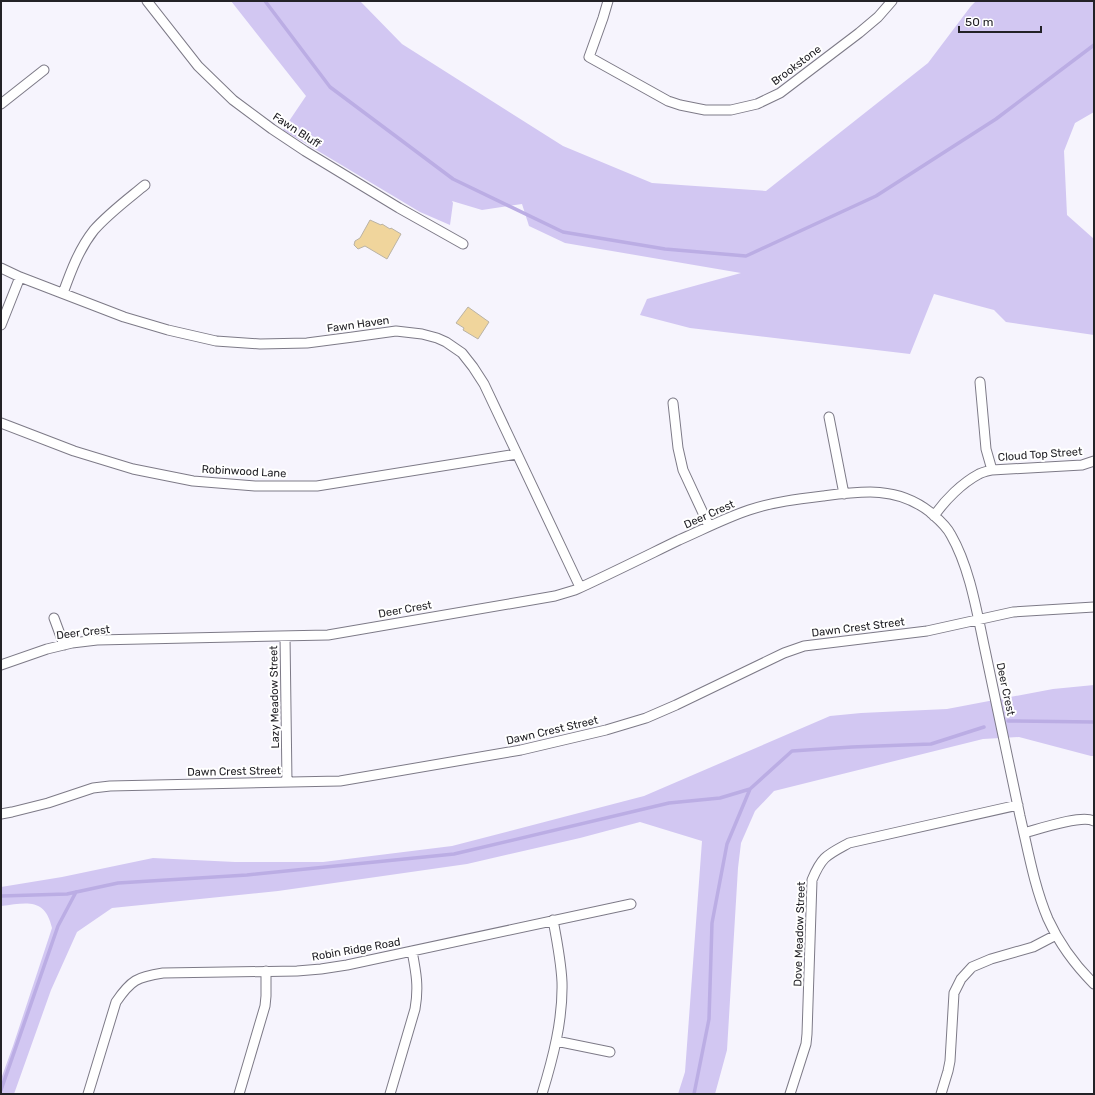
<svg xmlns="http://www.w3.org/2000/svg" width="1095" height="1095" font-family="Rubik,sans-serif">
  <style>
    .green { fill: #d2c7f2 }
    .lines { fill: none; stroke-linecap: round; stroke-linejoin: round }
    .stream { stroke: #bbade4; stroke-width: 3.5 }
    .building { fill: #f0d59c; stroke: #bab3a5 }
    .street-casing { stroke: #7d7a87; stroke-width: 11 }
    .street { stroke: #fff; stroke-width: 9 }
    .labels { text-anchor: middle; stroke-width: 4; stroke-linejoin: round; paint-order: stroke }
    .street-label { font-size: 11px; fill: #232227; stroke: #fff }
  </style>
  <rect width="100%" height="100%" fill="#f6f4fd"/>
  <path class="green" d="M231 1H360L402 44 563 146 652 183 766 191 928 63 971 6 976 1H1094V112L1075 123 1064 151 1067 215 1094 239V335L1006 322 994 310 934 294 910 354 690 328 640 315 647 299 741 273 565 243 529 226 522 204 482 210 452 201 453 203 450 225 420 212 283 130 306 96Z
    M1094 685V756H1091L1019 737 983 739 774 791 755 811 741 843 738 868 727 1050 715 1094H678L685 1072 702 841 640 822 580 838 467 864 278 891 112 908 77 932 51 990 14 1094H1V1079L13 1046 52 928C45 897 26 903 1 906V887L62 877 153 858 235 862H323L452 846 644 796 830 716 861 713 947 709 1053 689Z"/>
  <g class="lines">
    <path class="stream" d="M265 1 330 87 453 179 563 232 665 249 746 256 876 196 996 119 1094 45
      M1008 721 1094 722
      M1 896 67 894 118 883 247 875 454 854 669 803 720 798 750 789
      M1 1090 58 926 76 892
      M694 1094 709 1019 712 923 727 844 750 789 792 751 852 747 931 744 984 727"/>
  </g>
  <path class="building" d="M370 220 381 225 382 224 390 229 391 228 401 234 387 259 365 246 358 249 354 245 355 241 360 238Z
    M468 307 489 322 478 339 463 330 464 328 456 323Z"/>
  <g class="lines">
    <g class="street-casing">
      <path id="street" d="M147 1 198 66 233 100 272 129 305 151 399 208 463 244
        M608 1 603 18 589 57 668 101 680 105 705 110H731L757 104 780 93 859 33 878 17 892 1
        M1 104 44 70
        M1 268 20 277 124 317 168 330 216 341 260 344 307 343 353 337 396 331 422 334 437 338 446 342 462 353 473 367 484 384 580 587
        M63 293C71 271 79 249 94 230 109 213 128 199 145 185
        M1 325 20 277
        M980 382 986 449 992 470
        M673 403 678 448 683 470 709 526
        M829 417 844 494
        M1 423 74 451 133 469 193 481 255 486H317L517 454
        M934 516C945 500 962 483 979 474 983 472 988 471 992 470L1082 465 1094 461
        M54 618 64 645
        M285 636 287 782
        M1 665 47 649 72 643 97 640 328 635 555 596 575 590C610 574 644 557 679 540 702 530 725 518 749 510 773 502 798 499 823 496 862 491 897 486 930 512 938 519 946 525 951 535 970 568 977 613 985 650 997 705 1008 761 1020 816 1028 850 1034 886 1048 919 1059 943 1075 965 1094 984
        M1 814 12 812 48 803 93 788 110 786 340 781 521 750 606 730 646 718 676 705 784 653 804 646 927 631 1013 612 1094 607
        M1024 833C1039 829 1082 814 1094 821
        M556 1041 610 1052
        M88 1094 116 1002C131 980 137 977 163 973L297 971 321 969 347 965 631 904
        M239 1094 265 1006 266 996V971
        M390 1094 415 1009C419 987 416 972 412 951
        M542 1094C553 1058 563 1020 562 982 561 961 557 941 553 920
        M790 1094 806 1044 807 1034 812 880C822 856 827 855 849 843L1018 805
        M941 1094 948 1071 950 1061 954 993 961 979 972 967 991 959 1033 947 1056 935"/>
    </g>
    <use href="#street" class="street"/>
  </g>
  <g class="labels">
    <g class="street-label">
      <text transform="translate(796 65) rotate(-37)" y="4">Brookstone</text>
      <text transform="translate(297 130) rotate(33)" y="4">Fawn Bluff</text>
      <text transform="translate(358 324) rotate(-8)" y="4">Fawn Haven</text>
      <text transform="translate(1040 454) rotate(-4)" y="4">Cloud Top Street</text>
      <text transform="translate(244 471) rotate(3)" y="4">Robinwood Lane</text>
      <text transform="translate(709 514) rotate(-24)" y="4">Deer Crest</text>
      <text transform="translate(405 609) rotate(-10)" y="4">Deer Crest</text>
      <text transform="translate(858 627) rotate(-7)" y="4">Dawn Crest Street</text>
      <text transform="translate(83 632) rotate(-7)" y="4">Deer Crest</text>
      <text transform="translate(1006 689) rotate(78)" y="4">Deer Crest</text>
      <text transform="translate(274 697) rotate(-91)" y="4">Lazy Meadow Street</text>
      <text transform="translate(552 730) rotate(-13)" y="4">Dawn Crest Street</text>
      <text transform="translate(234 771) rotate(-1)" y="4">Dawn Crest Street</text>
      <text transform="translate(799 934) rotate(-88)" y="4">Dove Meadow Street</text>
      <text transform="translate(356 949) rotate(-10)" y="4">Robin Ridge Road</text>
    </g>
  </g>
  <rect width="1095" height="1095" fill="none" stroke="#232227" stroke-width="4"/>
  <path d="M959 26v6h82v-6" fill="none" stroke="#232227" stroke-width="2"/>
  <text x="965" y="26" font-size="12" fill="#232227" stroke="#ffffff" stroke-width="3" paint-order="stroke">50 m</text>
</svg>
